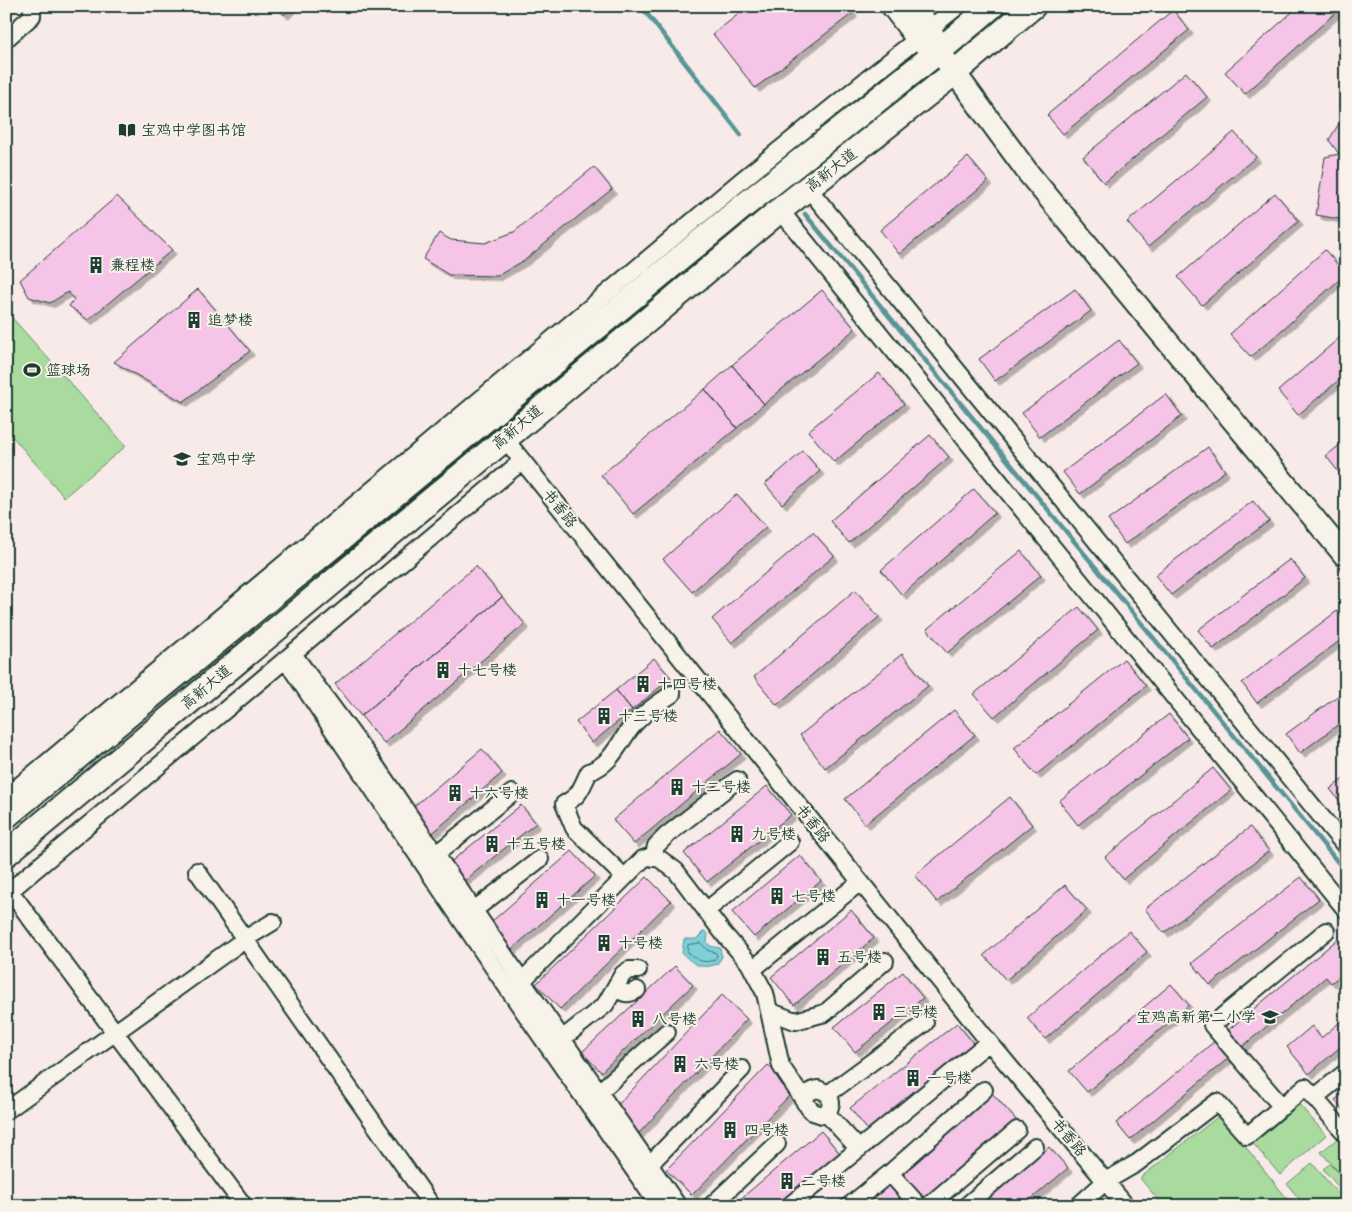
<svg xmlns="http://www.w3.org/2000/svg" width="1352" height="1212" font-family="Mali,'LXGW WenKai TC',sans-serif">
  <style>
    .green { fill: #a8db9d; stroke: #648c68 }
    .water { fill: #7ecfd8; stroke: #589596 }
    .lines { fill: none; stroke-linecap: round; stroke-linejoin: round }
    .shore { stroke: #457776; stroke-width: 1 }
    .stream { stroke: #589596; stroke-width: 4.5 }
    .building { fill: #f5c4e6; stroke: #1f3d34; filter: url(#shadow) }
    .minor-casing { stroke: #1f3d34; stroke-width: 20 }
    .major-casing { stroke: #1f3d34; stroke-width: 25 }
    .highway-casing { stroke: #1f3d34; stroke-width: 28 }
    .minor { stroke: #f7f3e8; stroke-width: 16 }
    .major { stroke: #f7f3e8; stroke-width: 21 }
    .highway { stroke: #f7f3e8; stroke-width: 24 }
    .labels { text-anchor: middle; stroke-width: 4; stroke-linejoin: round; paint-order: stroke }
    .poi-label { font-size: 15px; fill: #1f3d34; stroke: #f7f3e8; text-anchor: start }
    .street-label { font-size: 15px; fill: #1f3d34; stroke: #f7f3e8 }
  </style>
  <defs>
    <filter id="shadow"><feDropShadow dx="4.5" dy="4.5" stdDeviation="0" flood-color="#0004"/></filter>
  </defs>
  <rect width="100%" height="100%" fill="#f7eae8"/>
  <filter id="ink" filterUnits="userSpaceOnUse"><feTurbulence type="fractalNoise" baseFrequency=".02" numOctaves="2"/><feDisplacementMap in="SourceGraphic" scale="10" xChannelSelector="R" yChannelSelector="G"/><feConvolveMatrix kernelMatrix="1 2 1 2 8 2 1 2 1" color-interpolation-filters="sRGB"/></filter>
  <g filter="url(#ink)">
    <path class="green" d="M6 311 126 446 64 497 6 429Z
      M1297 1102 1326 1135 1280 1175 1251 1141Z
      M1220 1115 1293 1206H1163L1140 1178Z
      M1337 1139 1346 1149V1188L1342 1191 1323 1169 1330 1164 1342 1176 1321 1152Z
      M1312 1163 1346 1203V1206H1305L1287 1184Z"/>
    <path class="water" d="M705 931 708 934 707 942 710 946 720 948 722 957 717 964C702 970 692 964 682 953L684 939H696L703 932Z"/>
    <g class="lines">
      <path class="shore" d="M701 943 707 950 716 953 717 956 714 960C703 964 695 960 687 951L688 945Z"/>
      <path class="stream" d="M641 6 741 135
        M805 214 1346 872"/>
    </g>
    <path class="building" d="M276 6H293L284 15Z
      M749 6H848L853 13 755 88 713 34Z
      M1299 6H1343L1245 94 1225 72Z
      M1173 10 1189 30 1063 134 1047 115Z
      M1186 72 1207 97 1104 183 1083 157Z
      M1346 112V216L1345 220 1316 215 1325 157 1339 154 1329 140Z
      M1234 132 1256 157 1148 247 1127 222Z
      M968 157 988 181 899 254 880 230Z
      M594 167 612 189 525 260 497 276 449 275 423 259 439 233 451 240 485 243 514 232Z
      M1275 193 1299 221 1202 305 1178 277Z
      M117 196 172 250 88 320 69 306 74 299 68 292 50 303 29 297 20 280Z
      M1325 250 1346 274 1251 357 1230 334Z
      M198 289 250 351 183 402 114 362Z
      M1075 289 1091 311 995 381 979 359Z
      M822 290 855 329 764 404 732 365Z
      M1346 332V374L1298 415 1278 391Z
      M1119 340 1137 363 1040 437 1022 413Z
      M732 365 764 404 737 428 705 389Z
      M879 373 904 404 834 462 808 431Z
      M705 389 737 428 633 514 601 475Z
      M1166 394 1182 416 1080 494 1063 472Z
      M930 435 949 457 849 543 830 521Z
      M1346 440V477L1344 479 1326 456Z
      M1208 447 1225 471 1125 544 1108 520Z
      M803 451 820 471 782 504 765 484Z
      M974 489 995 513 902 595 881 570Z
      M737 494 766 527 692 592 663 559Z
      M1253 501 1269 521 1171 595 1155 575Z
      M813 532 834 556 732 643 712 619Z
      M1021 551 1041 575 947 653 927 629Z
      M1290 559 1305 578 1213 649 1198 630Z
      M476 566 502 597 361 716 335 684Z
      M855 590 879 617 777 705 754 677Z
      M502 597 525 624 384 743 361 716Z
      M1079 607 1098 630 994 717 974 694Z
      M1337 611 1346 623V636L1257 703 1242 683Z
      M902 654 928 686 825 768 800 735Z
      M654 658 671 678 632 710 616 690Z
      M1124 659 1146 686 1036 775 1014 748Z
      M616 690 632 710 592 743 576 722Z
      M1346 690V719L1300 753 1286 734Z
      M954 710 975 735 865 824 845 799Z
      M1169 714 1188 738 1078 825 1059 801Z
      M720 729 741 754 634 844 613 820Z
      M482 749 502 773 428 837 407 812Z
      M1213 768 1231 790 1123 879 1105 857Z
      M1346 777V809L1330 789Z
      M767 786 791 815 707 882 684 853Z
      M1010 797 1032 825 937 902 915 875Z
      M521 805 536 823 463 882 448 864Z
      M1250 827 1269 851 1164 933 1145 909Z
      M572 851 595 876 512 949 490 923Z
      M800 855 821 881 754 937 732 912Z
      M647 877 671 901 560 1009 536 984Z
      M1301 877 1319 899 1210 985 1192 963Z
      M1065 885 1087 910 1006 980 984 955Z
      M851 910 874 938 794 1005 771 977Z
      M1129 931 1147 952 1045 1039 1027 1018Z
      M1338 939 1346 948V981L1341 975 1331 983 1326 977 1130 1140 1116 1123Z
      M675 966 693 985 601 1072 582 1052Z
      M903 972 923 998 855 1052 834 1027Z
      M1171 984 1189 1005 1087 1092 1069 1071Z
      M722 995 747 1019 638 1134 613 1110Z
      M1346 1017V1042L1309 1074 1287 1047 1312 1026 1321 1038Z
      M957 1023 977 1048 870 1133 850 1108Z
      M768 1065 794 1091 692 1195 666 1170Z
      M1346 1091V1113L1335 1100Z
      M992 1093 1017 1121 925 1200 901 1171Z
      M821 1131 842 1156 783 1206H732Z
      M1049 1147 1068 1168 1023 1206H980Z
      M889 1181 908 1206H861Z"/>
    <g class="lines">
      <g class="minor-casing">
        <path id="minor" d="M6 39 32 16V6
          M808 188 1346 847
          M780 210 1346 910
          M504 438 989 1042 1126 1206
          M293 654 377 768 522 981 678 1206
          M289 665 495 970 659 1206
          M6 797 742 180 958 6
          M435 855 512 793
          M653 858 656 846 667 835 737 780
          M197 871 432 1206
          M624 877 574 828 564 804C581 795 581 788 589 772 616 762 619 738 638 720 648 710 660 702 672 694
          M10 891 244 1206
          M6 894 522 461
          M474 910 540 859
          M706 911 790 842
          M753 969 860 882
          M522 981 643 859 649 857 660 859 676 871 723 933 749 963 765 993 781 1066 809 1108 813 1112 822 1115 829 1110 831 1103 829 1094 818 1089C810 1090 805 1094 805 1103
          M617 984C620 995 628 995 637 990
          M769 1011 795 1021 825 1013 885 961
          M562 1039 605 1005 623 974 629 970H638
          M599 1092 667 1032
          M828 1094 925 1023
          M1314 1098 1346 1072
          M1282 1107 1212 1025 1326 931
          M6 1111 245 939 273 922
          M826 1113 859 1149
          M649 1165 742 1069
          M890 1173 984 1090
          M711 1206 777 1144
          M789 1206 989 1042
          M849 1206 890 1173 919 1206
          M928 1206 1017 1130
          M966 1206 1035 1147
          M1078 1206 1106 1181 1137 1163 1217 1102 1247 1136 1305 1087 1346 1134"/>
      </g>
      <g class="major-casing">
        <path id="major" d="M892 6 918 40 939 51
          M913 6 931 29 939 51 1029 174 1346 557"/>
      </g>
      <g class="highway-casing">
        <path id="highway" d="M6 816 741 208 939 51 992 6
          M6 854 780 210 954 73 1033 6"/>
      </g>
      <use href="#minor" class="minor"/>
      <use href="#major" class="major"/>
      <use href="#highway" class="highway"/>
    </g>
  </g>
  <defs>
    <g id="library-bare" transform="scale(1.35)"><path d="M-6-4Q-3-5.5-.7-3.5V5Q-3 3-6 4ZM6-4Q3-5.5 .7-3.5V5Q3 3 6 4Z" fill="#1f3d34" stroke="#f7f3e8" stroke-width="2.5" paint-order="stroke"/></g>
    <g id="building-bare" transform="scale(1.35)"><path d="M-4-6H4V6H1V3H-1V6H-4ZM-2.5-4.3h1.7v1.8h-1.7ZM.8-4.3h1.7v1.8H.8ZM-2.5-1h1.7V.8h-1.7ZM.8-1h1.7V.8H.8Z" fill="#1f3d34" stroke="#f7f3e8" stroke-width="2.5" paint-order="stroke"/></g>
    <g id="stadium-bare" transform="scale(1.35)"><path d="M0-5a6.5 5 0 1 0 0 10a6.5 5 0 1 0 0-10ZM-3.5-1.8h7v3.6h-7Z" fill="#1f3d34" stroke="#f7f3e8" stroke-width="2.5" paint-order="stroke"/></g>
    <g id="school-bare" transform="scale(1.35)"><path d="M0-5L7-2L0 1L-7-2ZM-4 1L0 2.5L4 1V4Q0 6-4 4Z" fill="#1f3d34" stroke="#f7f3e8" stroke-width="2.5" paint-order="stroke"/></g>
  </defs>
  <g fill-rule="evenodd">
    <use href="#library-bare" x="127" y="130"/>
    <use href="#building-bare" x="96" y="265"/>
    <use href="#building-bare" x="194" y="320"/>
    <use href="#stadium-bare" x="32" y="370"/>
    <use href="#school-bare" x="182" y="459"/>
    <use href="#building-bare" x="443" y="670"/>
    <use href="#building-bare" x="643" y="684"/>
    <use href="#building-bare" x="604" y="716"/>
    <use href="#building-bare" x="677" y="787"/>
    <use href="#building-bare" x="455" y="793"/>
    <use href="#building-bare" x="737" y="834"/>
    <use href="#building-bare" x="492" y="844"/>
    <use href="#building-bare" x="777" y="896"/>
    <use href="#building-bare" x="542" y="900"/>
    <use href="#building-bare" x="604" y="943"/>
    <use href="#building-bare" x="823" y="957"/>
    <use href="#building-bare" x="879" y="1012"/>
    <use href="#school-bare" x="1270" y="1017"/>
    <use href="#building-bare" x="638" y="1019"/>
    <use href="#building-bare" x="680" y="1064"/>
    <use href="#building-bare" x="913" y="1078"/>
    <use href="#building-bare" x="730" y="1130"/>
    <use href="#building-bare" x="787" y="1181"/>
  </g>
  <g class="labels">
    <g class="poi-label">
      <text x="141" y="135">宝鸡中学图书馆</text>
      <text x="110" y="270">兼程楼</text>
      <text x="208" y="325">追梦楼</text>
      <text x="46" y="375">篮球场</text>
      <text x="196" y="464">宝鸡中学</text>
      <text x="457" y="675">十七号楼</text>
      <text x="657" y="689">十四号楼</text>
      <text x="618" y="721">十三号楼</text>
      <text x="691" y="792">十二号楼</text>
      <text x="469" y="798">十六号楼</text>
      <text x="751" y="839">九号楼</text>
      <text x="506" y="849">十五号楼</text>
      <text x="791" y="901">七号楼</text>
      <text x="556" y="905">十一号楼</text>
      <text x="618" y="948">十号楼</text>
      <text x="837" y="962">五号楼</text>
      <text x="893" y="1017">三号楼</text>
      <text x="1256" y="1022" text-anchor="end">宝鸡高新第二小学</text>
      <text x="652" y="1024">八号楼</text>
      <text x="694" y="1069">六号楼</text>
      <text x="927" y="1083">一号楼</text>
      <text x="744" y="1135">四号楼</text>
      <text x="801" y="1186">二号楼</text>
    </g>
    <g class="street-label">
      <text transform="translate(831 170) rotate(-38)" y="5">高新大道</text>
      <text transform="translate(517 427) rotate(-40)" y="5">高新大道</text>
      <text transform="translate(560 508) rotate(51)" y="5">书香路</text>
      <text transform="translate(206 687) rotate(-40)" y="5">高新大道</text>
      <text transform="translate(813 823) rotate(51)" y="5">书香路</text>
      <text transform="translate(1069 1137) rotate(50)" y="5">书香路</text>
    </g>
  </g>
  <rect width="1352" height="1212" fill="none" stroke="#f7f3e8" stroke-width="25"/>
  <rect x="12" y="12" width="1327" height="1187" fill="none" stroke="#1f3d34" stroke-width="2" filter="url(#ink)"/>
</svg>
